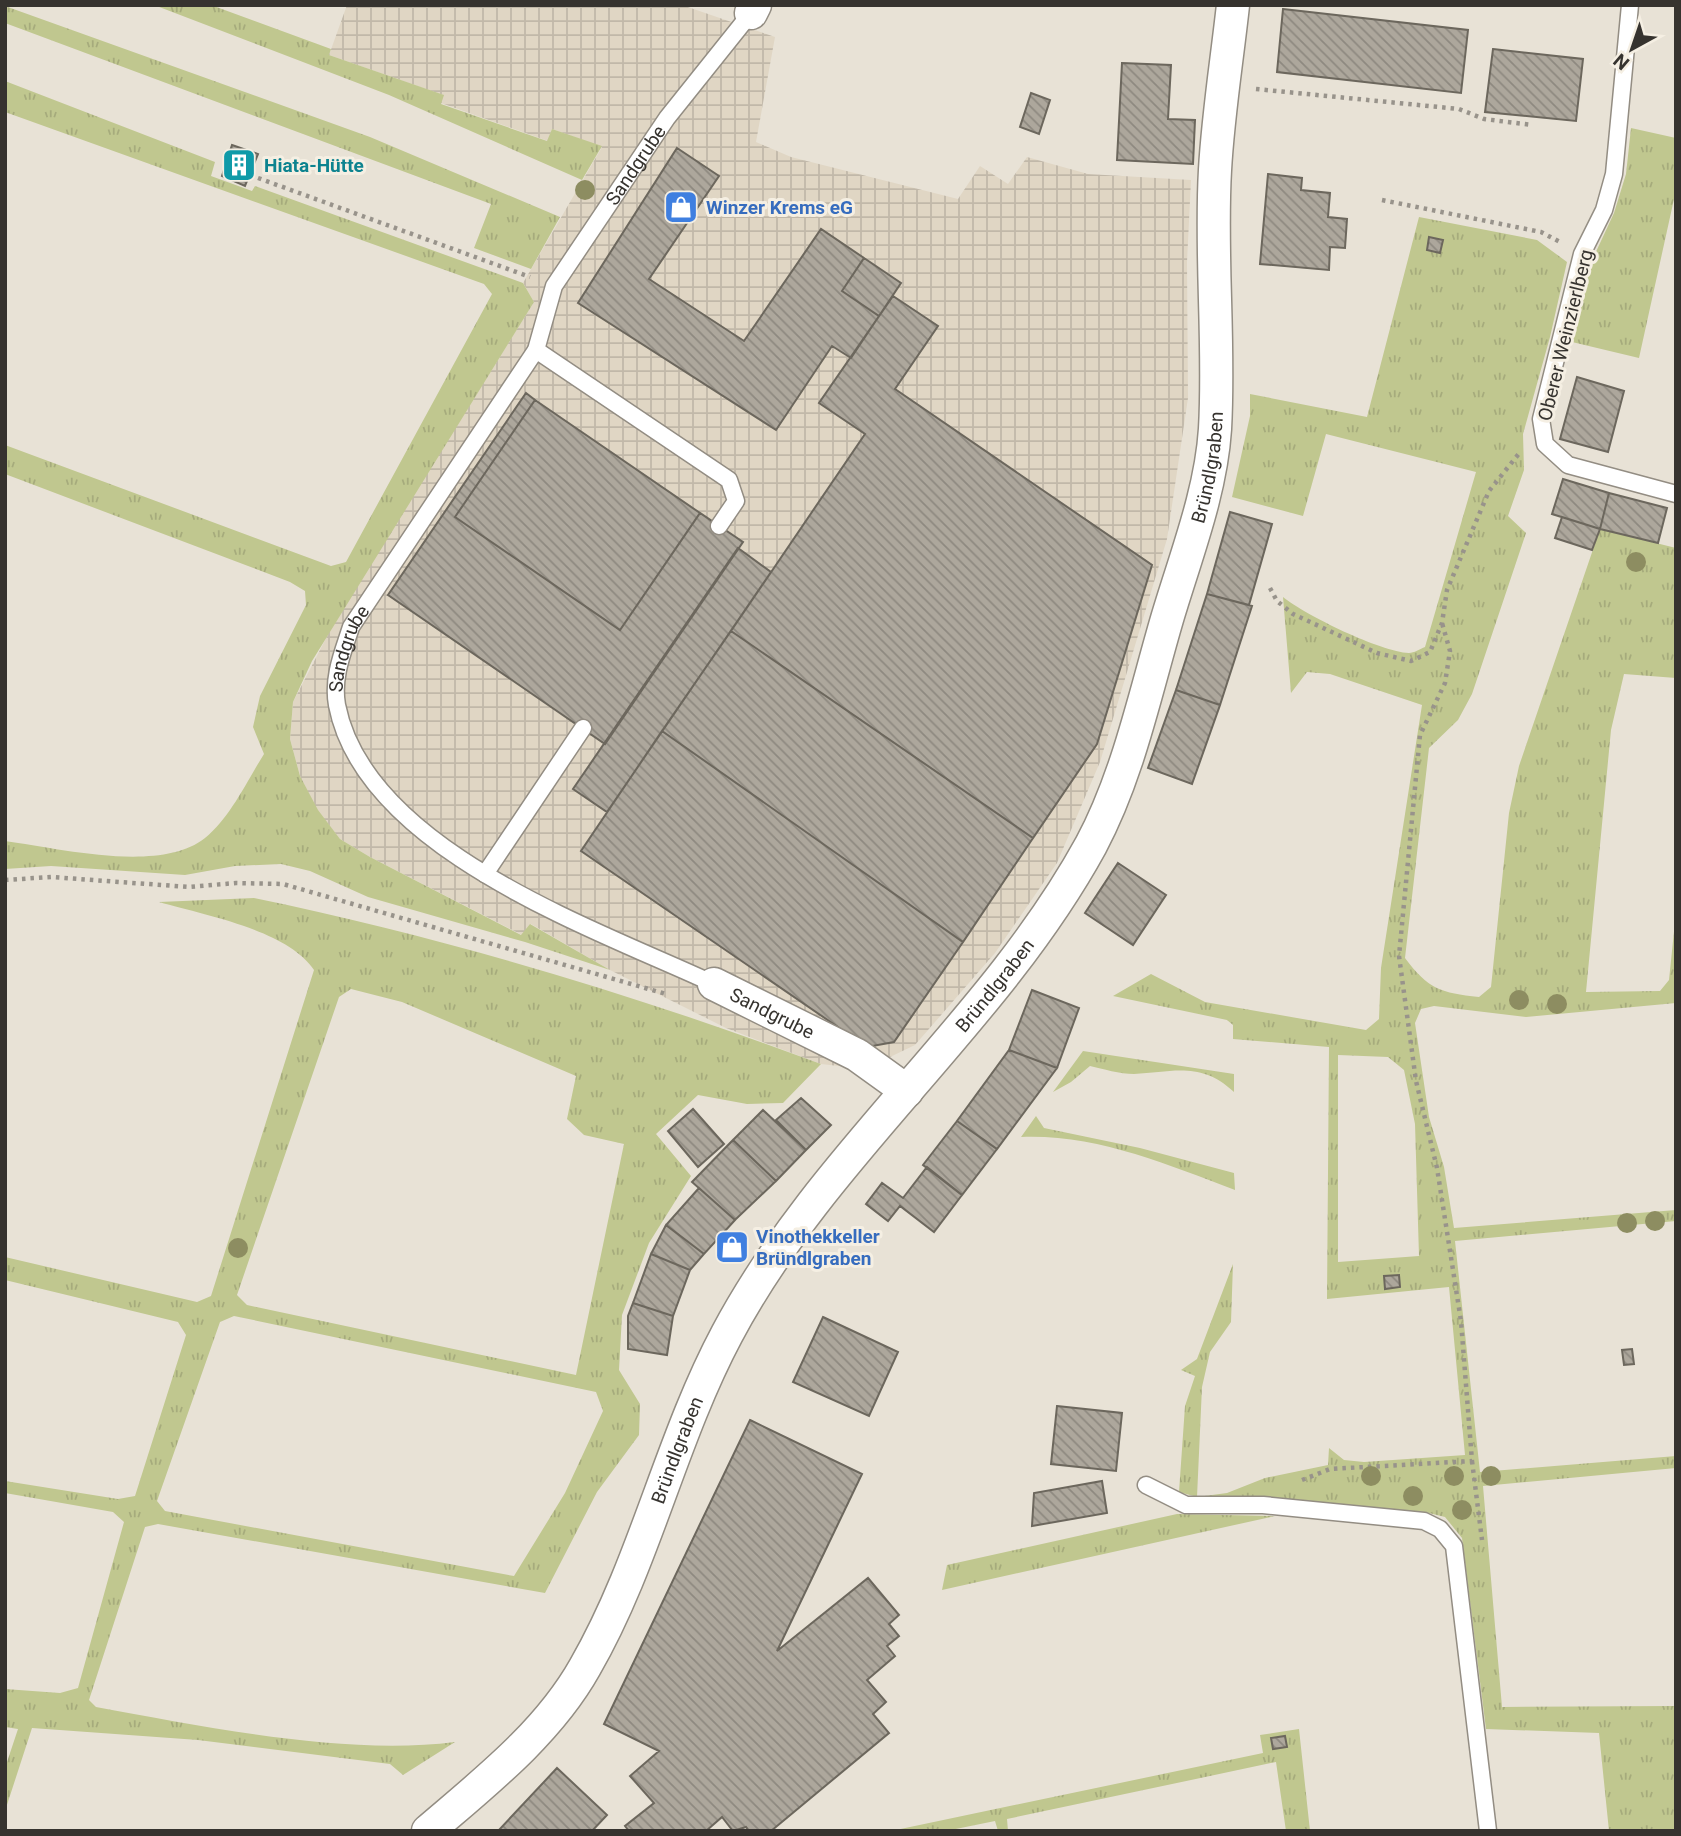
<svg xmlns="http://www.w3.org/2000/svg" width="1681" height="1836" font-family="Roboto,sans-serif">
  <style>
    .industrial { fill: url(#industrial-grid) }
    .grass { fill: url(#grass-tufts); fill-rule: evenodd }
    .building { fill: url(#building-back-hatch); stroke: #6c675d; stroke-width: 2 }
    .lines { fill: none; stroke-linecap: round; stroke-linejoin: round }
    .lane-casing { stroke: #938d83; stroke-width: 19 }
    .street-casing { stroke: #938d83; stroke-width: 35 }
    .path { stroke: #98938b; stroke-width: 4.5; stroke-dasharray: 3.5 5; stroke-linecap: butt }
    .lane { stroke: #fff; stroke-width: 16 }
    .street { stroke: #fff; stroke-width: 32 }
    .tree { fill: #8d8d61 }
    .labels { text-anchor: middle; stroke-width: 6; stroke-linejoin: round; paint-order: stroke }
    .street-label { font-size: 19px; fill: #36332f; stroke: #f5efe3 }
    .culture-label { font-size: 19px; font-weight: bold; fill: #0d838f; stroke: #f5efe3; text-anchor: start }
    .shop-label { font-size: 19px; font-weight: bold; fill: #366cbe; stroke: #f5efe3; text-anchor: start }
  </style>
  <defs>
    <pattern id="industrial-grid" width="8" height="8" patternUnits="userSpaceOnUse" patternTransform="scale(1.75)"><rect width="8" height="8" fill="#e0d6c4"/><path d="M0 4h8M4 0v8" fill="none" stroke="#c1b8a9"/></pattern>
    <pattern id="grass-tufts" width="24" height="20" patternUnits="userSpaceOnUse" patternTransform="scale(1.75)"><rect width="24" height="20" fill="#c0c78f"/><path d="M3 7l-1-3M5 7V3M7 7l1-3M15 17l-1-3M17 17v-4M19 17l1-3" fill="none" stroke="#a6ab7c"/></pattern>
    <pattern id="building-back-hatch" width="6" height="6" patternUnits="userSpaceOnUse" patternTransform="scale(1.75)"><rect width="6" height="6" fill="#ada79c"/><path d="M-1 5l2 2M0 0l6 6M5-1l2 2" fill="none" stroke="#8e8980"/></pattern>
  </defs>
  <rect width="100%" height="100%" fill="#e8e2d6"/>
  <path class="industrial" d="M347 5H682L775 37 756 142 791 157 958 199 980 166 1008 184 1027 157 1088 174 1191 180 1187 262 1188 398 1167 539 1100 762 1057 863 995 953 915 1045 865 1069 821 1064 726 1028 610 970 531 924 522 935 370 857 340 839 317 810 300 776 290 739 293 702 337 617 534 302 523 283 602 147 552 129 548 141 441 103 443 95 329 55Z"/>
  <path class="grass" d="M154 5H211L331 49 329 55 444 95 441 104 547 141 552 129 602 146 582 180 389 95Z
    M5 6 370 137 560 217 531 269 474 248 491 204 5 23Z
    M5 81 215 162 211 176 252 191 255 186 523 283 534 302 312 661 293 702 290 739 300 776 318 810 340 839 370 857 521 935 530 924 610 970 525 942 368 897 310 871 281 864 235 866 185 875 51 866 5 869V841C59 848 160 874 205 838 230 818 247 781 264 754L253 727 260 696 306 605 305 591 290 582 5 474V445L331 566 346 562 492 294 484 284 5 112Z
    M1631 128 1676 138V190L1639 358 1572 342 1588 269 1614 213 1626 174Z
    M1419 217 1537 240 1567 262 1550 337 1523 434 1524 470 1508 516 1526 533 1472 694 1458 720 1429 748 1405 958C1428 989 1441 993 1479 997L1491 987 1509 813 1519 766 1600 529 1676 548V678L1624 674 1611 730 1586 992 1660 991 1669 980 1676 912V1003L1526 1017 1434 1006 1421 1009 1415 1023 1429 1117 1444 1167 1454 1228 1676 1210V1221L1455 1241 1480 1472 1676 1456V1468L1483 1486 1502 1707 1676 1706V1831H1609L1599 1733 1486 1729 1462 1538 1445 1517 1425 1512 1197 1497 1179 1492 1185 1406 1195 1376 1181 1370 1197 1359 1233 1264 1231 1322 1210 1352 1202 1387 1197 1497 1227 1493 1265 1478 1328 1465 1329 1448 1344 1460 1364 1462 1465 1455 1449 1287 1327 1299 1329 1047 1233 1039V1025L1227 1020 1113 996 1151 974 1205 1002 1366 1030 1379 1019 1381 968 1422 705 1330 674 1307 672 1291 693 1283 597C1305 615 1381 652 1409 653 1414 653 1420 649 1425 647L1476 472 1326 434 1303 516 1232 497 1250 416V394L1367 417ZM1338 1055 1388 1057 1404 1070 1415 1124 1419 1256 1338 1262Z
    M254 898C447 938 636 995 821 1064L783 1103 747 1104 698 1095 656 1134 691 1176 649 1243 622 1315 619 1370 640 1404 639 1435 597 1492 545 1593 158 1524 145 1527 89 1700 96 1707C206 1727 345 1756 455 1742L403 1775 390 1764 198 1740 32 1728 5 1811V1768L18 1729 5 1727V1689L60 1693 78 1688 124 1522 113 1512 5 1493V1481L118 1499 135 1496 186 1335 178 1322 5 1280V1257L197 1302 211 1296 314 970C288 930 204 915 159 902ZM351 989 402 1002 576 1076 567 1119 584 1135 624 1144 576 1375 247 1305 237 1295 339 997ZM234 1316 596 1392 603 1411 565 1493 514 1576 165 1511 157 1501 220 1322Z
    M1083 1051 1234 1074V1092C1201 1061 1173 1072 1134 1074 1120 1074 1103 1069 1090 1066L1071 1082 1053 1092Z
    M1036 1116 1044 1128 1140 1148 1234 1173 1235 1190C1166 1164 1096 1134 1021 1137Z
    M1177 1514 1275 1516 942 1590 947 1565Z
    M1299 1729 1310 1831H1286L1276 1762 1007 1819 1008 1831H998L995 1821 946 1831H891L1263 1753 1260 1735Z"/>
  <path class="building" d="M1283 9 1468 30 1461 93 1277 72Z
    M1493 49 1583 59 1576 121 1485 112Z
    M1122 63 1171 65 1168 119 1195 120 1193 164 1117 160Z
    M1031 93 1050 100 1039 134 1020 127Z
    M232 145 258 154 245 186 222 176Z
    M677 148 719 176 649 279 744 341 821 229 864 258 842 291 879 316 851 358 832 346 776 430 578 303Z
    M1268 174 1302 178 1301 190 1330 193 1328 217 1347 219 1345 248 1330 247 1329 270 1260 264Z
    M1429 237 1443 240 1440 253 1427 250Z
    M864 258 901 283 879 316 842 291Z
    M893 296 938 326 895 389 1152 565 1097 744 1033 838 731 631 865 434 819 403Z
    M1577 377 1624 391 1608 452 1560 439Z
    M526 393 535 400 455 517 620 630 700 513 743 542 605 744 388 595Z
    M535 400 700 513 620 630 455 517Z
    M1563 479 1609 493 1600 529 1552 514Z
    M1609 493 1667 508 1658 543 1600 529Z
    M1230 512 1272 524 1249 605 1207 594Z
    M1562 517 1600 529 1592 550 1555 538Z
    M738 548 771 572 607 812 573 789Z
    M1207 594 1252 606 1220 705 1176 690Z
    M731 631 1033 838 963 942 662 731Z
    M1176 690 1220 705 1192 784 1148 768Z
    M662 731 963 942 894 1042 867 1047 581 851Z
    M1118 863 1166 895 1133 945 1085 913Z
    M1032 990 1079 1008 1057 1068 1009 1050Z
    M1009 1050 1057 1068 997 1149 957 1121Z
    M801 1098 831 1125 806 1150 776 1120Z
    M693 1109 724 1144 698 1167 668 1131Z
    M763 1110 806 1150 776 1181 733 1140Z
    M957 1121 997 1149 962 1195 923 1165Z
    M733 1140 776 1181 735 1220 692 1182Z
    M927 1167 962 1195 934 1232 900 1206 888 1221 866 1204 882 1183 903 1198Z
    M699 1188 735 1220 704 1254 666 1225Z
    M666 1225 704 1254 690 1270 651 1254Z
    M651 1254 690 1270 673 1316 633 1303Z
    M1399 1275 1400 1287 1385 1289 1384 1276Z
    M633 1303 673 1316 667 1355 628 1349V1316Z
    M823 1317 898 1352 869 1416 793 1382Z
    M1632 1349 1634 1364 1624 1365 1622 1350Z
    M1057 1406 1122 1413 1116 1471 1051 1464Z
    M750 1420 862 1474 777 1651 868 1578 899 1615 889 1624 899 1636 887 1646 895 1656 867 1680 886 1702 873 1714 889 1733 771 1831H749L746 1827 733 1831 722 1817 706 1831H629L625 1826 654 1803 630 1776 659 1751 604 1724Z
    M1102 1481 1107 1513 1032 1526 1034 1493Z
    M1285 1736 1287 1747 1273 1749 1271 1738Z
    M557 1768 607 1815 592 1831H498Z"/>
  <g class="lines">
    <g class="lane-casing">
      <g id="lane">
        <path d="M1630 5 1614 174 1604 210 1582 254 1541 419 1545 444 1568 465 1676 494"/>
        <path d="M536 350 729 480 736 501 719 526"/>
        <path d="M485 874 583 728"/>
        <path id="s1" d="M714 984C596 929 365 850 337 705 332 677 343 652 351 627L536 350 554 286 667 118 751 13"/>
        <path d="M1146 1485 1186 1505H1263L1424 1521 1440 1529 1454 1546 1488 1831"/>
      </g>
    </g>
    <g class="street-casing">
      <g id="street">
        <path d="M751 13 755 5"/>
        <path id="s2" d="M714 984 857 1055 907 1091"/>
        <path id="s3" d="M428 1831C484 1783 548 1733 585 1667 645 1563 670 1441 727 1334 823 1153 993 1024 1091 845 1128 776 1145 694 1167 619 1185 558 1211 493 1215 429 1220 343 1210 256 1215 170 1218 115 1227 60 1233 5"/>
      </g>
    </g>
    <path class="path" d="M1256 89 1459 109 1484 119 1532 125
      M258 178 530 277
      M1382 200 1541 232 1560 242
      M1270 588 1277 601 1293 614 1377 653 1411 661 1430 652 1442 623 1447 590 1489 491 1521 451
      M5 880 51 877 189 887 236 883 283 884 666 994
      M1472 1461 1482 1540
      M1302 1480 1330 1469 1472 1461 1461 1321 1437 1168 1416 1081 1399 956 1420 735 1445 683 1450 651 1442 623"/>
    <use href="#lane" class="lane"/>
    <use href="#street" class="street"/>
  </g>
  <g class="tree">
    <circle cx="585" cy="190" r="10"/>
    <circle cx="1636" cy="562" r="10"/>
    <circle cx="1519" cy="1000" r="10"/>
    <circle cx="1557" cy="1004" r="10"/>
    <circle cx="1655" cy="1221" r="10"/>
    <circle cx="1627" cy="1223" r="10"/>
    <circle cx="238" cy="1248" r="10"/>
    <circle cx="1371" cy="1476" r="10"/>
    <circle cx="1454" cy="1476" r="10"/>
    <circle cx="1491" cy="1476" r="10"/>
    <circle cx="1413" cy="1496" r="10"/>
    <circle cx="1462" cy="1510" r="10"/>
  </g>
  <defs>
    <g id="building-square" transform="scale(1.75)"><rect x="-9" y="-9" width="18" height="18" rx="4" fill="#0f9aa8" stroke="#f5efe3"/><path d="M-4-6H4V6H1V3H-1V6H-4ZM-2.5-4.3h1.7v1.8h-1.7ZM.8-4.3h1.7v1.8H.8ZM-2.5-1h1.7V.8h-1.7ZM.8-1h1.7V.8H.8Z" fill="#fff"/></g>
    <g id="shop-square" transform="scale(1.75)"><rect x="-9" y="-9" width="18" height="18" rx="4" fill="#3f7fe0" stroke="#f5efe3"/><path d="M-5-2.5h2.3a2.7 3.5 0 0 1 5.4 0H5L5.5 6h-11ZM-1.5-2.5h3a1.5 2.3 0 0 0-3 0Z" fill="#fff"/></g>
  </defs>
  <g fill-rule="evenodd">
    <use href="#building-square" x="239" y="165"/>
    <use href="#shop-square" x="681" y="207"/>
    <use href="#shop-square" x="732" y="1247"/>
  </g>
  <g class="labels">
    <g class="street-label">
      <text dy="7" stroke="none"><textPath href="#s1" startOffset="1111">Sandgrube</textPath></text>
      <text transform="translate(1565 335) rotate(-76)" y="7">Oberer Weinzierlberg</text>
      <text dy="7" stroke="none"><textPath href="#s3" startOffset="1598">Bründlgraben</textPath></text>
      <text dy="7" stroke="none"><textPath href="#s1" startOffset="544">Sandgrube</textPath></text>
      <text dy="7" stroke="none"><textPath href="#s3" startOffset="1031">Bründlgraben</textPath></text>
      <text dy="7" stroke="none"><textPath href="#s2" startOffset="65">Sandgrube</textPath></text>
      <text dy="7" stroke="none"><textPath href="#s3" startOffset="464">Bründlgraben</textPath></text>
    </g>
    <g class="culture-label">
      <text x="264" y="172">Hiata-Hütte</text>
    </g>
    <g class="shop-label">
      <text x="706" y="214">Winzer Krems eG</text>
      <text x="756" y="1243">Vinothekkeller<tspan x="756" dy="22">Bründlgraben</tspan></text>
    </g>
  </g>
  <rect width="1681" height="1836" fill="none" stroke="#36332f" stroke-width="14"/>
  <g transform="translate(1632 49) rotate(220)" stroke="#f5efe3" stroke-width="5" paint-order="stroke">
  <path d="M0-5L12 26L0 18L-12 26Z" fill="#36332f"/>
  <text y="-10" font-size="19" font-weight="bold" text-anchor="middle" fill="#36332f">N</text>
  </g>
</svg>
